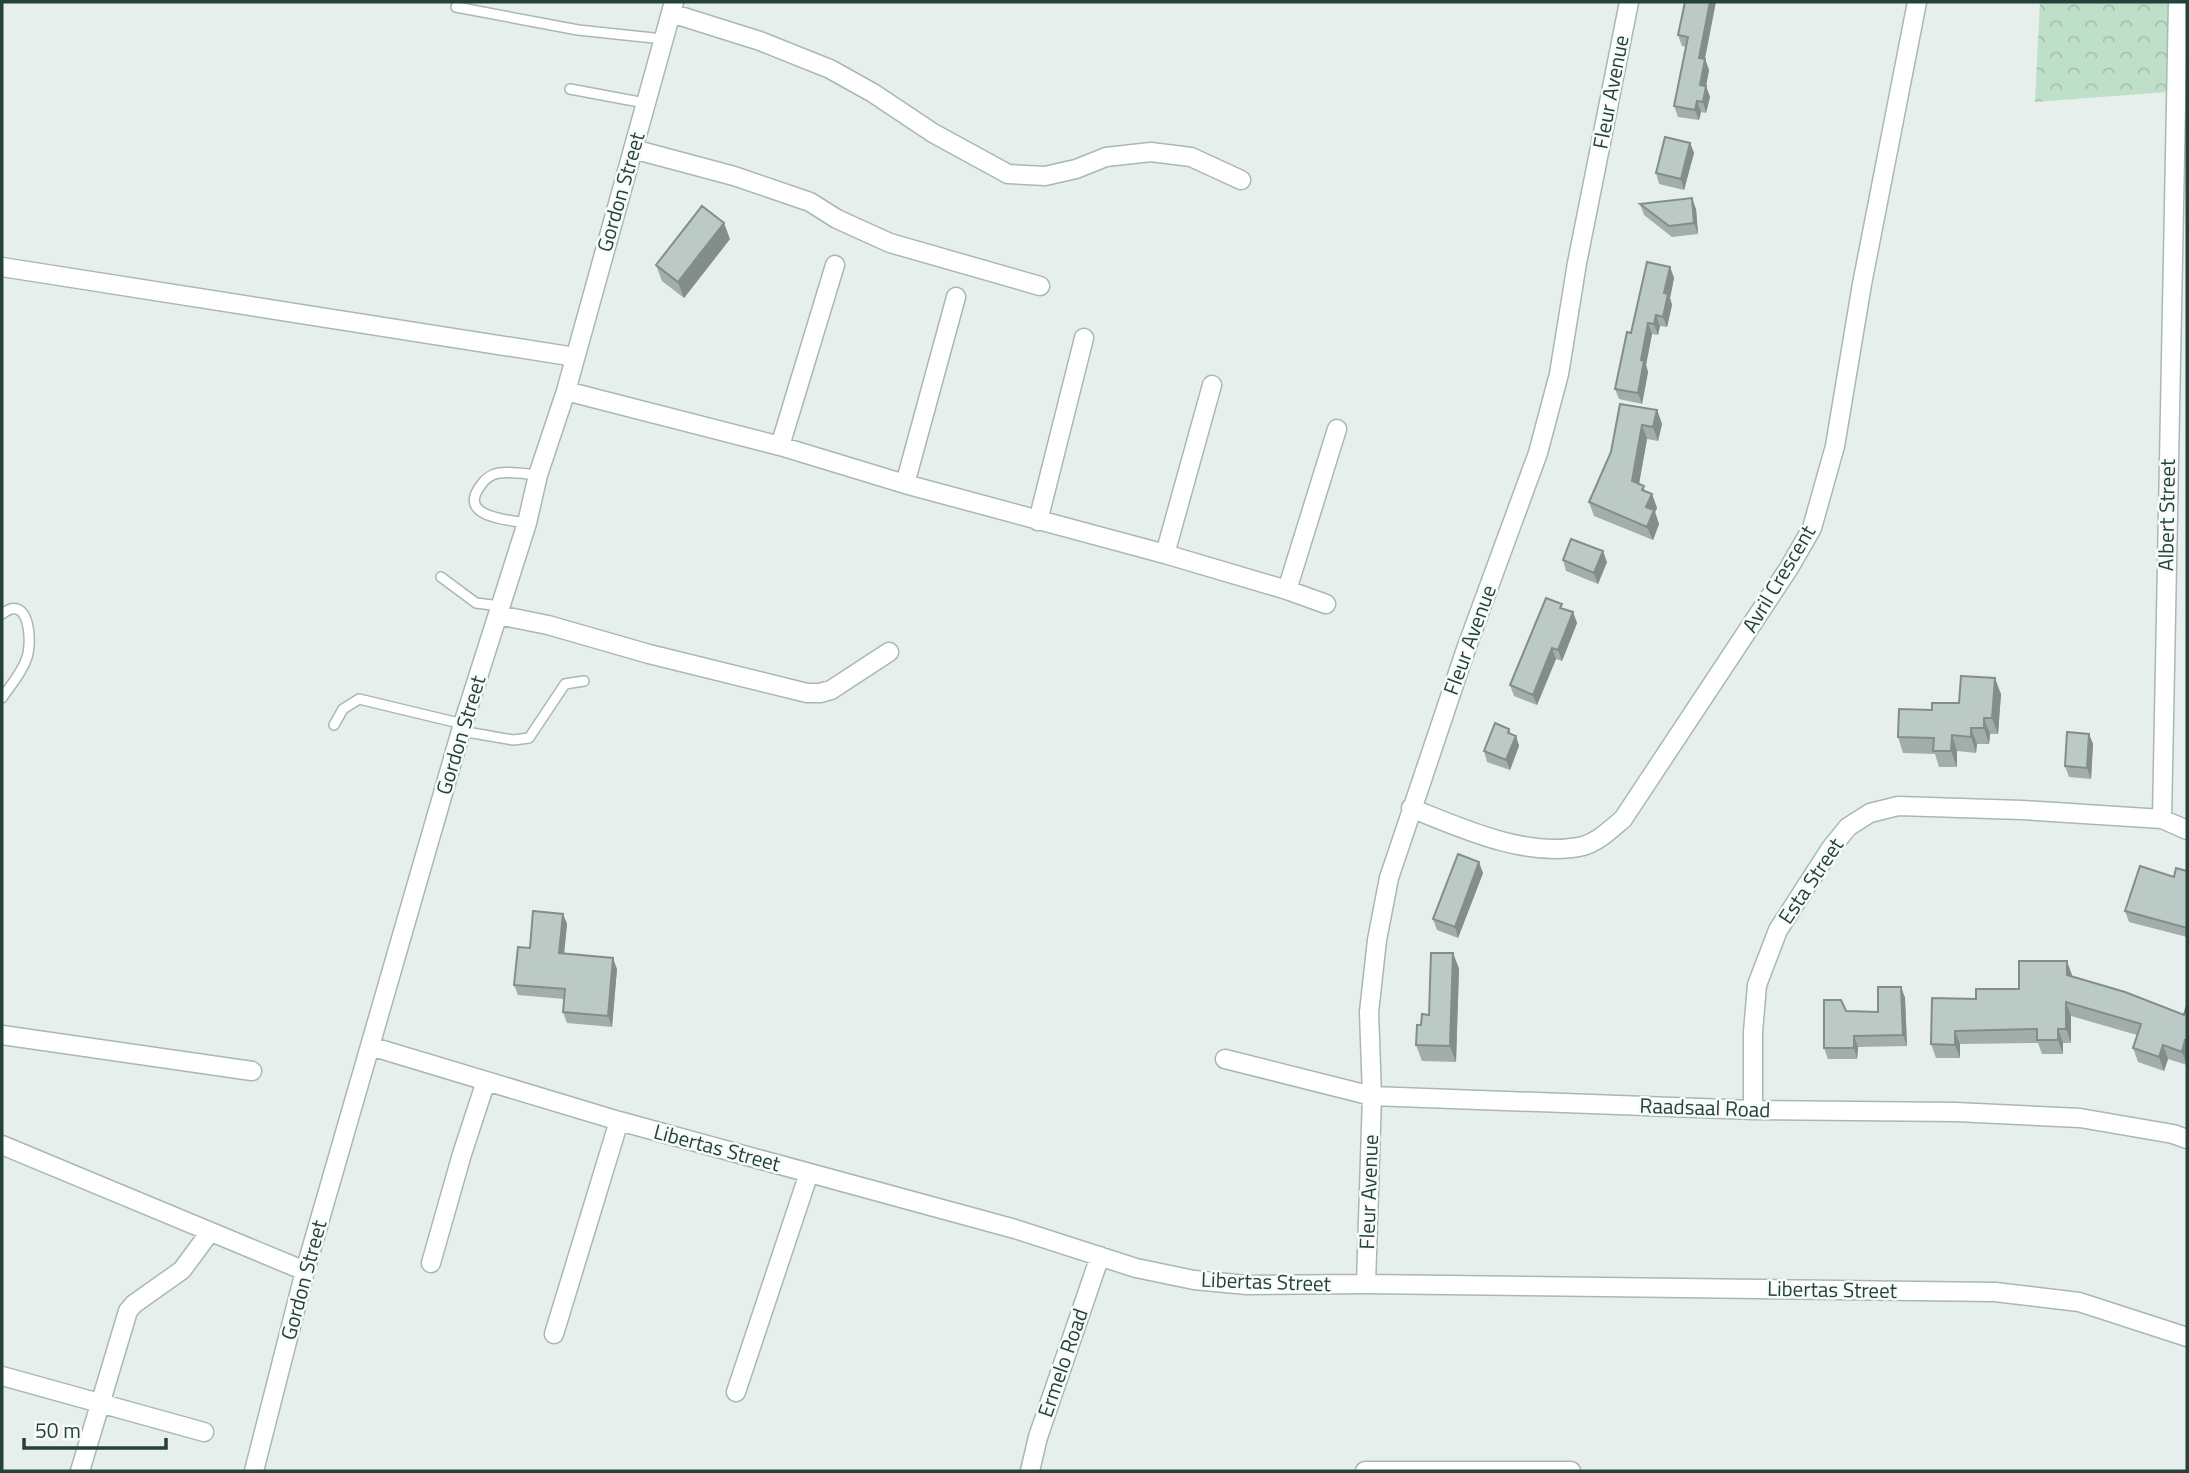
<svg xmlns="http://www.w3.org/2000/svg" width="2189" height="1473" font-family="'Titillium Web',sans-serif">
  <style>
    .forest { fill: url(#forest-crowns) }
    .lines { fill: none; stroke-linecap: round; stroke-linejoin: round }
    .service-casing { stroke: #a8b8b2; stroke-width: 12 }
    .minor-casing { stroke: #a8b8b2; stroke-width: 21 }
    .service { stroke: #fff; stroke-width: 9 }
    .minor { stroke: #fff; stroke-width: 18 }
    .wall { fill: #a1aea9 }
    .shaded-wall { fill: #838d89 }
    .building { fill: #bbcac4; stroke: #838d89; stroke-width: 2 }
    .labels { text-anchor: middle; stroke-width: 5; stroke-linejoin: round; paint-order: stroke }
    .street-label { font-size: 21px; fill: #24423a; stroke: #f7fbf9 }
  </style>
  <defs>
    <pattern id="forest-crowns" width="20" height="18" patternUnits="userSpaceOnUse" patternTransform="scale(1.75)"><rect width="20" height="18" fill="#bfe0c8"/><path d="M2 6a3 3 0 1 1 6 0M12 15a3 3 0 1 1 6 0" fill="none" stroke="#a4c1ad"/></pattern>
  </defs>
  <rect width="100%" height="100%" fill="#e6efeb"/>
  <path class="forest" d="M2040 2H2168V92L2035 102Z"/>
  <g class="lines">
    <g class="service-casing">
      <path id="service" d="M456 7 578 30 663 39
        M570 89 645 103
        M527 523C508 520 456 517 481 485 485 479 492 474 499 473 511 471 526 474 538 475
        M441 577 476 603 500 606
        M2 614C30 592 33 644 26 660 21 674 10 686 2 698
        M334 725 343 709 359 699 463 724
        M461 731 513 740 529 738 565 684 584 681"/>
    </g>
    <g class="minor-casing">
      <path id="minor" d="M671 13 760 41 830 69 873 93 933 133 1008 174 1045 176 1076 169 1106 157 1151 152 1191 157 1241 180
        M633 149 734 176 810 202 837 219 890 243 1040 286
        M2 267 575 357
        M566 391 780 446 905 484 1165 554 1287 590 1326 604
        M780 446 835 265
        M905 484 956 297
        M1038 521 1084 338
        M1165 554 1212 385
        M1287 590 1337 429
        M498 615 548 625 649 654 807 693H820L831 690 889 652
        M1411 808C1461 828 1528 859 1583 846 1598 842 1611 829 1623 819L1789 568 1812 528 1835 446 1862 284 1917 2
        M2162 819 2178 2
        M2 1035 252 1071
        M370 1046 619 1121 1015 1229 1136 1268 1194 1280 1247 1285 1366 1284 1995 1292 2079 1302 2187 1337
        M1225 1059 1372 1096 1753 1110 1956 1112 2080 1118 2173 1134 2187 1139
        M1753 1110V1032L1757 985 1778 930 1831 848 1848 827 1870 813 1898 806 2022 810 2162 819 2187 830
        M2 1145 305 1271
        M431 1263 462 1154 486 1081
        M1366 1284 1372 1096 1369 1012 1377 940 1389 878 1466 649 1538 453 1559 374 1577 263 1629 2
        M554 1334 619 1121
        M2 1376 204 1432
        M736 1392 809 1173
        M80 1471 128 1311 134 1304 182 1270 210 1232
        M254 1471 305 1271 463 724 527 523 538 475 566 391 674 2
        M1030 1471 1038 1437 1100 1256
        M1365 1471H1571"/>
    </g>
    <use href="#service" class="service"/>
    <use href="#minor" class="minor"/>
  </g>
  <path class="wall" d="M1685 2 1709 70 1706 86 1710 97 1706 113 1701 112 1699 120 1678 117 1674 106 1686 47 1682 46 1678 35Z
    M1690 143 1694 153 1684 190 1659 184 1656 173Z
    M1640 204 1696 209 1698 234 1672 237 1644 215Z
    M730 239 684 298 662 281 656 265Z
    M1670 267 1674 278 1670 298 1672 305 1667 327 1660 326 1658 335 1652 334 1646 365 1648 372 1642 404 1619 399 1615 389 1631 333Z
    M1657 410 1662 424 1658 441 1647 439 1639 484 1646 491 1652 494 1657 508 1655 512 1659 524 1653 540 1594 516 1589 502 1611 452Z
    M1563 560 1607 562 1598 584 1566 571Z
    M1563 609 1573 612 1577 623 1562 661 1556 659 1537 705 1514 696 1510 685Z
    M2001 694 1998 734H1990L1989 744H1977L1976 753 1957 751V767H1939L1935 754 1903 753 1898 737 1932 710Z
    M1509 729 1511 734 1516 736 1519 746 1510 770 1487 762 1484 751Z
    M2089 734 2093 744 2091 779 2069 777 2065 766Z
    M2187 871V937L2129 922 2125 911 2174 877Z
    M1483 873 1458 938 1437 930 1433 919Z
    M563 914 567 924 564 954 617 969 612 1027 567 1023 563 1012 564 999 518 995 514 985 530 948Z
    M1453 953 1459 969 1456 1062 1422 1061 1416 1045 1421 1025 1429 1015Z
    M2072 975V977L2184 1015 2187 1005V1065L2168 1059 2164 1071 2138 1062 2133 1048 2137 1035 2071 1016V1043H2063V1054H2042L2038 1043 1960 1044V1058H1936L1931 1044 1976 999Z
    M1901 987 1905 998 1907 1046 1858 1047 1857 1059H1828L1824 1048 1846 1011 1878 1012Z"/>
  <path class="shaded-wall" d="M1710 2H1716L1703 69 1699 58Z
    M1705 59 1709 70 1706 86 1710 97 1706 113 1703 102 1700 85Z
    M1697 101 1701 112 1699 120 1695 110Z
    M1690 143 1694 153 1684 190 1681 179Z
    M1692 198 1696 209 1698 234 1694 223Z
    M724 223 730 239 684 298 678 282Z
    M1670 267 1674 278 1670 298 1672 305 1667 327 1663 317 1664 293Z
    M1656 315 1660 326 1658 335 1654 324Z
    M1648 323 1652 334 1646 365 1648 372 1642 404 1638 393 1641 360Z
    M1657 410 1662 424 1658 441 1653 427Z
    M1642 425 1647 439 1637 495 1632 481Z
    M1652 494 1657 508 1655 512 1659 524 1653 540 1647 527 1646 507Z
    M1603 551 1607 562 1598 584 1594 573Z
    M1573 612 1577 623 1562 661 1558 650Z
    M1552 648 1556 659 1537 705 1533 695Z
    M1995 678 2001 694 1998 734 1992 718Z
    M1984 718 1990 734 1989 744 1984 728Z
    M1971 728 1977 744 1976 753 1971 737Z
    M2089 734 2093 744 2091 779 2087 768Z
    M1952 735 1957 751V767L1951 751Z
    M1516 736 1519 746 1510 770 1506 760Z
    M1479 862 1483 873 1458 938 1455 927Z
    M563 914 567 924 563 964 559 953Z
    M1453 953 1459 969 1456 1062 1450 1046Z
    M613 958 617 969 612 1027 608 1016Z
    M2067 961 2072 975 2071 989 2067 975Z
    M1901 987 1905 998 1907 1046 1903 1035Z
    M2066 1002 2071 1016V1043L2066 1029Z
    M2058 1029 2063 1043V1054L2058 1040Z
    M1955 1031 1960 1044V1058L1955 1045Z
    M1854 1036 1858 1047 1857 1059 1854 1048Z
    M2185 1040 2187 1045V1065L2182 1052Z
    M2163 1045 2168 1059 2164 1071 2159 1057Z"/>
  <path class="building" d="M1685 2H1710L1699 58 1705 59 1700 85 1706 86 1703 102 1697 101 1695 110 1674 106 1688 37 1678 35Z
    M1665 137 1690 143 1681 179 1656 173Z
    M1692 198 1694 223 1669 226 1640 204Z
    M702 206 724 223 678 282 656 265Z
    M1647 262 1670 267 1664 293 1668 294 1663 317 1656 315 1654 324 1648 323 1641 360 1644 361 1638 393 1615 389 1627 332 1631 333Z
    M1620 404 1657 410 1653 427 1642 425 1632 481 1644 486 1642 490 1652 494 1646 507 1654 510 1647 527 1589 502 1611 452Z
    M1571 539 1603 551 1594 573 1563 560Z
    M1546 598 1562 604 1560 608 1573 612 1558 650 1552 648 1533 695 1510 685Z
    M1961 676 1995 678 1992 718H1984V728H1971V737L1952 735 1951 751H1933L1934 738 1898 737 1899 709 1932 710V703H1959Z
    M1495 723 1509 729 1508 733 1516 736 1506 760 1484 751Z
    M2067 732 2089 734 2087 768 2065 766Z
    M1458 854 1479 862 1455 927 1433 919Z
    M2140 866 2174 877 2176 868 2187 871V928L2125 911Z
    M533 911 563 914 559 953 613 958 608 1016 563 1012 565 989 514 985 518 947 530 948Z
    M1431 953H1453L1450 1046 1416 1045 1417 1025H1421L1422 1014 1429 1015Z
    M2019 961H2067V975L2125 992 2184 1015 2187 1005V1041L2185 1040 2182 1052 2163 1045 2159 1057 2133 1048 2141 1024 2066 1002V1029H2058V1040H2037V1029L1955 1031V1045L1931 1044 1932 998 1976 999V989H2019Z
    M1878 987H1901L1903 1035 1854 1036V1048H1824V1000H1841L1846 1011 1878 1012Z"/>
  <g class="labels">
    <g class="street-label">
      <text transform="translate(1611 92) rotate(-79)" y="7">Fleur Avenue</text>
      <text transform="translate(621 192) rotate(-74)" y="7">Gordon Street</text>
      <text transform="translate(2167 515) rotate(-89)" y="7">Albert Street</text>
      <text transform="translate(1779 579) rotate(-59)" y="7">Avril Crescent</text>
      <text transform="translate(1470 640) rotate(-70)" y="7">Fleur Avenue</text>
      <text transform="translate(461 735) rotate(-73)" y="7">Gordon Street</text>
      <text transform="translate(1811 881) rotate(-56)" y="7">Esta Street</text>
      <text transform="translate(1705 1108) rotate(2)" y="7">Raadsaal Road</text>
      <text transform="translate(717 1148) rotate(15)" y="7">Libertas Street</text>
      <text transform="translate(1369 1192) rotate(-88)" y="7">Fleur Avenue</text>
      <text transform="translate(304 1280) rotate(-75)" y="7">Gordon Street</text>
      <text transform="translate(1266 1282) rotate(2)" y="7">Libertas Street</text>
      <text transform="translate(1832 1290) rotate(1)" y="7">Libertas Street</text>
      <text transform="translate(1063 1363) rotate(-71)" y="7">Ermelo Road</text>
    </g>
  </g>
  <rect width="2189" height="1473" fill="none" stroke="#24423a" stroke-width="7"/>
  <path d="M24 1438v10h142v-10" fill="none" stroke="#24423a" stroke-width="3.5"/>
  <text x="35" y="1438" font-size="21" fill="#24423a" stroke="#f7fbf9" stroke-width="5" paint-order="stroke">50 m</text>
</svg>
